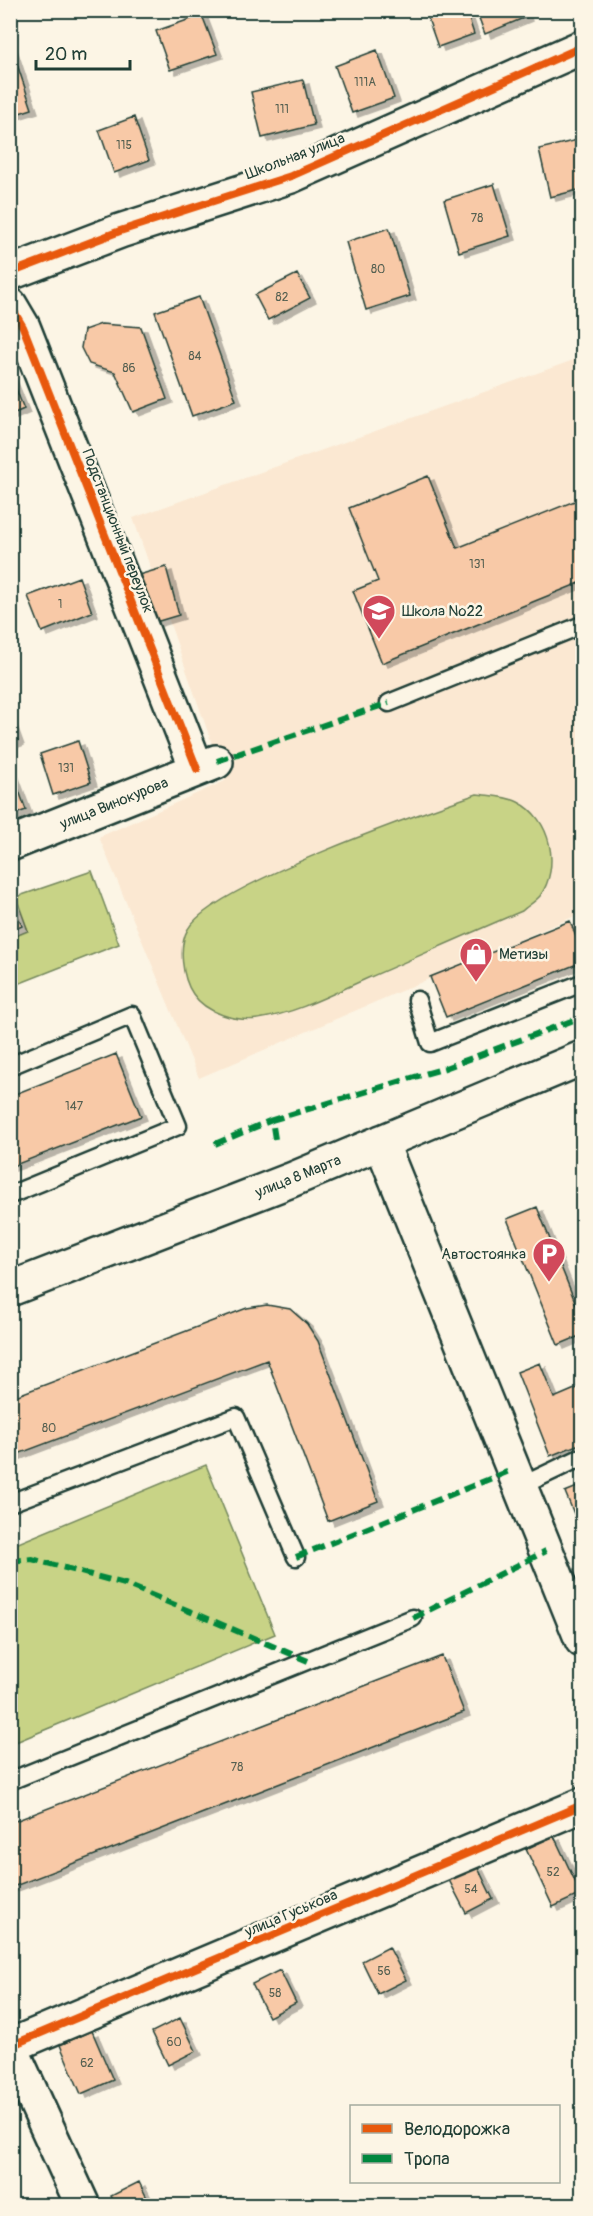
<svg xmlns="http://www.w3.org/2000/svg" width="593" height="2216" font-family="Pangolin,sans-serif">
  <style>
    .built { fill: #fbe8d2 }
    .green { fill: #c8d386; stroke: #74885d; stroke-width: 1.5 }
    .building { fill: #f8c9a7; stroke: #1f3d34; stroke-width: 1.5; filter: url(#shadow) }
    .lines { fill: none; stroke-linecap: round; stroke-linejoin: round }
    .service-casing { stroke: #1f3d34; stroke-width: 21 }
    .minor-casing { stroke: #1f3d34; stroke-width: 38 }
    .primary-casing { stroke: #1f3d34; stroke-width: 38 }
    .service { stroke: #fcf5e5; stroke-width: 16 }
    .minor { stroke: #fcf5e5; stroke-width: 33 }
    .primary { stroke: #fcf5e5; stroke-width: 33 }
    .quiet { stroke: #00873e; stroke-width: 6; stroke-dasharray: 12 6; stroke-linecap: butt }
    .cycleway-casing { stroke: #fcf5e5; stroke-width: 11 }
    .cycleway { stroke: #e8590c; stroke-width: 8 }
    .labels { text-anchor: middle; stroke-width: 5; stroke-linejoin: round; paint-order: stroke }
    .number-label { font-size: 12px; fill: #556051 }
    .street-label { font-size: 15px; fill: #1f3d34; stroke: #fcf5e5 }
    .poi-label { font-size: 15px; fill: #1f3d34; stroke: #fcf5e5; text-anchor: start }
  </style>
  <defs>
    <filter id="shadow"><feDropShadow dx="6" dy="4" stdDeviation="0" flood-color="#0004"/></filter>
  </defs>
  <rect width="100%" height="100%" fill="#fcf5e5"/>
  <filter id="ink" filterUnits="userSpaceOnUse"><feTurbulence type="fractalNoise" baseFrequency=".0167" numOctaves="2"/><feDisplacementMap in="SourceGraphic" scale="12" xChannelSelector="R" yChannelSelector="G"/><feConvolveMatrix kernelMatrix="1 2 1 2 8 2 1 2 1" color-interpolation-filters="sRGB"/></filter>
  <g filter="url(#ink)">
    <path class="built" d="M582 357V913L199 1078 99 837 225 781 133 518Z"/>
    <path class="green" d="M477 794C491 796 506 796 518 802 551 818 561 867 540 896 535 902 527 906 522 911 470 933 419 956 368 978 332 994 297 1013 258 1019 236 1022 206 1013 193 994 182 978 178 946 188 929 212 886 424 812 477 794Z
      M92 871 119 944 18 984 11 960V938L28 931 16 897Z
      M206 1465 275 1634 11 1744V1546Z"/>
    <path class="building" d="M425 10H466L474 34 438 47Z
      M476 10H524L526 17 485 34Z
      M202 15 217 54 170 70 156 31Z
      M10 43 32 109 10 116Z
      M377 50 394 98 352 113 335 66Z
      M303 80 314 125 262 138 251 92Z
      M134 117 149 160 114 173 99 130Z
      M582 139V189L550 197 539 149Z
      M494 184 510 236 459 252 444 200Z
      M389 228 410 296 366 310 346 242Z
      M297 274 310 298 268 320 255 295Z
      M199 297 236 400 192 416 155 312Z
      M101 324 141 327 167 399 133 412 115 372 89 364 81 348 84 330Z
      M10 374 24 409 10 415Z
      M428 476 457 548 582 498V582L382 663 353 591 378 581 349 508Z
      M166 567 179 615 149 624 135 576Z
      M79 577 92 612 42 632 28 596Z
      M10 719 18 741 10 744Z
      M78 741 91 782 53 795 40 754Z
      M10 766 26 810 10 816Z
      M14 906 22 926 10 931V908Z
      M570 921 582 953V962L446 1017 430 977Z
      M116 1054 141 1116 10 1167V1096Z
      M537 1207 582 1319V1335L558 1345 507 1219Z
      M267 1305 290 1309 307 1324 318 1341 378 1501 328 1521 267 1360 10 1457V1398L247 1308Z
      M540 1363 554 1398 582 1386V1443L550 1456 517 1372Z
      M582 1485V1533L565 1492Z
      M442 1656 464 1712 10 1888V1823Z
      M554 1836 581 1894 553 1907 526 1849Z
      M477 1866 493 1899 466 1913 449 1880Z
      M389 1947 406 1980 378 1994 362 1961Z
      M280 1970 296 2003 269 2017 252 1984Z
      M180 2018 196 2051 168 2065 152 2032Z
      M92 2031 113 2080 81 2094 60 2045Z
      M139 2182 151 2206H116L111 2196Z"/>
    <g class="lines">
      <g class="service-casing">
        <path id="service" d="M389 703 582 625
          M417 1000 430 1043 582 983
          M10 1066 132 1015 178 1126 10 1195
          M519 1487 582 1457
          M10 1503 236 1417 296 1557
          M10 1781 413 1618"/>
      </g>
      <g class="minor-casing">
        <path id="minor" d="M10 273 120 231 291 176 582 47
          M10 305 23 327 197 769
          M10 844 216 762
          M10 2046 582 1805
          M10 2046 83 2206"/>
      </g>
      <g class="primary-casing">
        <path id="primary" d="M381 1142 582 1640
          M10 1289 291 1180 582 1058"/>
      </g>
      <use href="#service" class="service"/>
      <use href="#minor" class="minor"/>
      <use href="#primary" class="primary"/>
      <path class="quiet" d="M217 761 389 703
        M275 1139 272 1120 445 1068 582 1017
        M215 1144 272 1120
        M296 1557 512 1470
        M10 1561 32 1559 125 1584 308 1661
        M413 1618 546 1551"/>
      <g class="cycleway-casing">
        <path id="cycleway" d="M10 273 120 231 291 176 582 47
          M10 305 23 327 197 769
          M10 2046 582 1805"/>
      </g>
      <use href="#cycleway" class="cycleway"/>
    </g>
  </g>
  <defs>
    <g id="school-pin" transform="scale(1.725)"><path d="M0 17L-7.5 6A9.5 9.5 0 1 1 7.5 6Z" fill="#d1495b" stroke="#fcf5e5"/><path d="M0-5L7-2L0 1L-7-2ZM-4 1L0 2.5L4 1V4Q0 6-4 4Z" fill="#fff"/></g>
    <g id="shop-pin" transform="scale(1.725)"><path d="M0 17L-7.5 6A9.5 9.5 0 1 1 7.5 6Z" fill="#d1495b" stroke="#fcf5e5"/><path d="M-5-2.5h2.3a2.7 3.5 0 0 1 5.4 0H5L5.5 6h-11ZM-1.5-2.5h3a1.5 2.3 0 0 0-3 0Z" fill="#fff"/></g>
    <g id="parking-pin" transform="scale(1.725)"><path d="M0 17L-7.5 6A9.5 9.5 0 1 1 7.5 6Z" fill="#d1495b" stroke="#fcf5e5"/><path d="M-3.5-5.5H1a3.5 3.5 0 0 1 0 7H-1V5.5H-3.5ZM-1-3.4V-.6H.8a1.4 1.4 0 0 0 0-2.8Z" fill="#fff"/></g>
  </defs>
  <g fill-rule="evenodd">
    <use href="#school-pin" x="379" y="611"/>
    <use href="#shop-pin" x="476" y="954"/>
    <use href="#parking-pin" x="549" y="1254"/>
  </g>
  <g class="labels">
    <g class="number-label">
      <text x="365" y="86">111А</text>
      <text x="282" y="113">111</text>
      <text x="124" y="149">115</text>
      <text x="477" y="222">78</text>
      <text x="378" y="273">80</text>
      <text x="282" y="301">82</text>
      <text x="195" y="360">84</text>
      <text x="129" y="372">86</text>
      <text x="477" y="568">131</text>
      <text x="60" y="608">1</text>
      <text x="66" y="772">131</text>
      <text x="74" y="1110">147</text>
      <text x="49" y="1432">80</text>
      <text x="237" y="1771">78</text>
      <text x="553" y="1876">52</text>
      <text x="471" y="1893">54</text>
      <text x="384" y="1975">56</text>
      <text x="275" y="1997">58</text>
      <text x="174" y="2046">60</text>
      <text x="87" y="2067">62</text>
    </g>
    <g class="street-label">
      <text transform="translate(295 156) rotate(-21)" y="5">Школьная улица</text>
      <text transform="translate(118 531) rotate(69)" y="5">Подстанционный переулок</text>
      <text transform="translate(114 803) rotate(-22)" y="5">улица Винокурова</text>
      <text transform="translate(298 1176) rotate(-22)" y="5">улица 8 Марта</text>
      <text transform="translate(291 1913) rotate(-23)" y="5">улица Гуськова</text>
    </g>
    <g class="poi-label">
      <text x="402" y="616">Школа №22</text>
      <text x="499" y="959">Метизы</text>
      <text x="526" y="1259" text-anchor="end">Автостоянка</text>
    </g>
  </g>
  <rect width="593" height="2216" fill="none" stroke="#fcf5e5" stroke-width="36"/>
  <rect x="18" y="18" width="557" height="2180" fill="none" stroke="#1f3d34" stroke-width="2" filter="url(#ink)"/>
  <rect x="350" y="2105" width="210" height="78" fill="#fcf5e5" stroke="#a4ab9e" stroke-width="1.5"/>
  <rect x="362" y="2124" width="30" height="9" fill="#e8590c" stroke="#a4ab9e" stroke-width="1.5"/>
  <text x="404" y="2135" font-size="18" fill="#1f3d34">Велодорожка</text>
  <rect x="362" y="2154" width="30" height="9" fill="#00873e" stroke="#a4ab9e" stroke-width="1.5"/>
  <text x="404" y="2165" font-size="18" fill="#1f3d34">Тропа</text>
  <path d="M36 60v9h94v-9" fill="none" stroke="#1f3d34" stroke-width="3"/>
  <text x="45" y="60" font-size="18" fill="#1f3d34" stroke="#fcf5e5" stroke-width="4.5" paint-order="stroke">20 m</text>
</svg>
